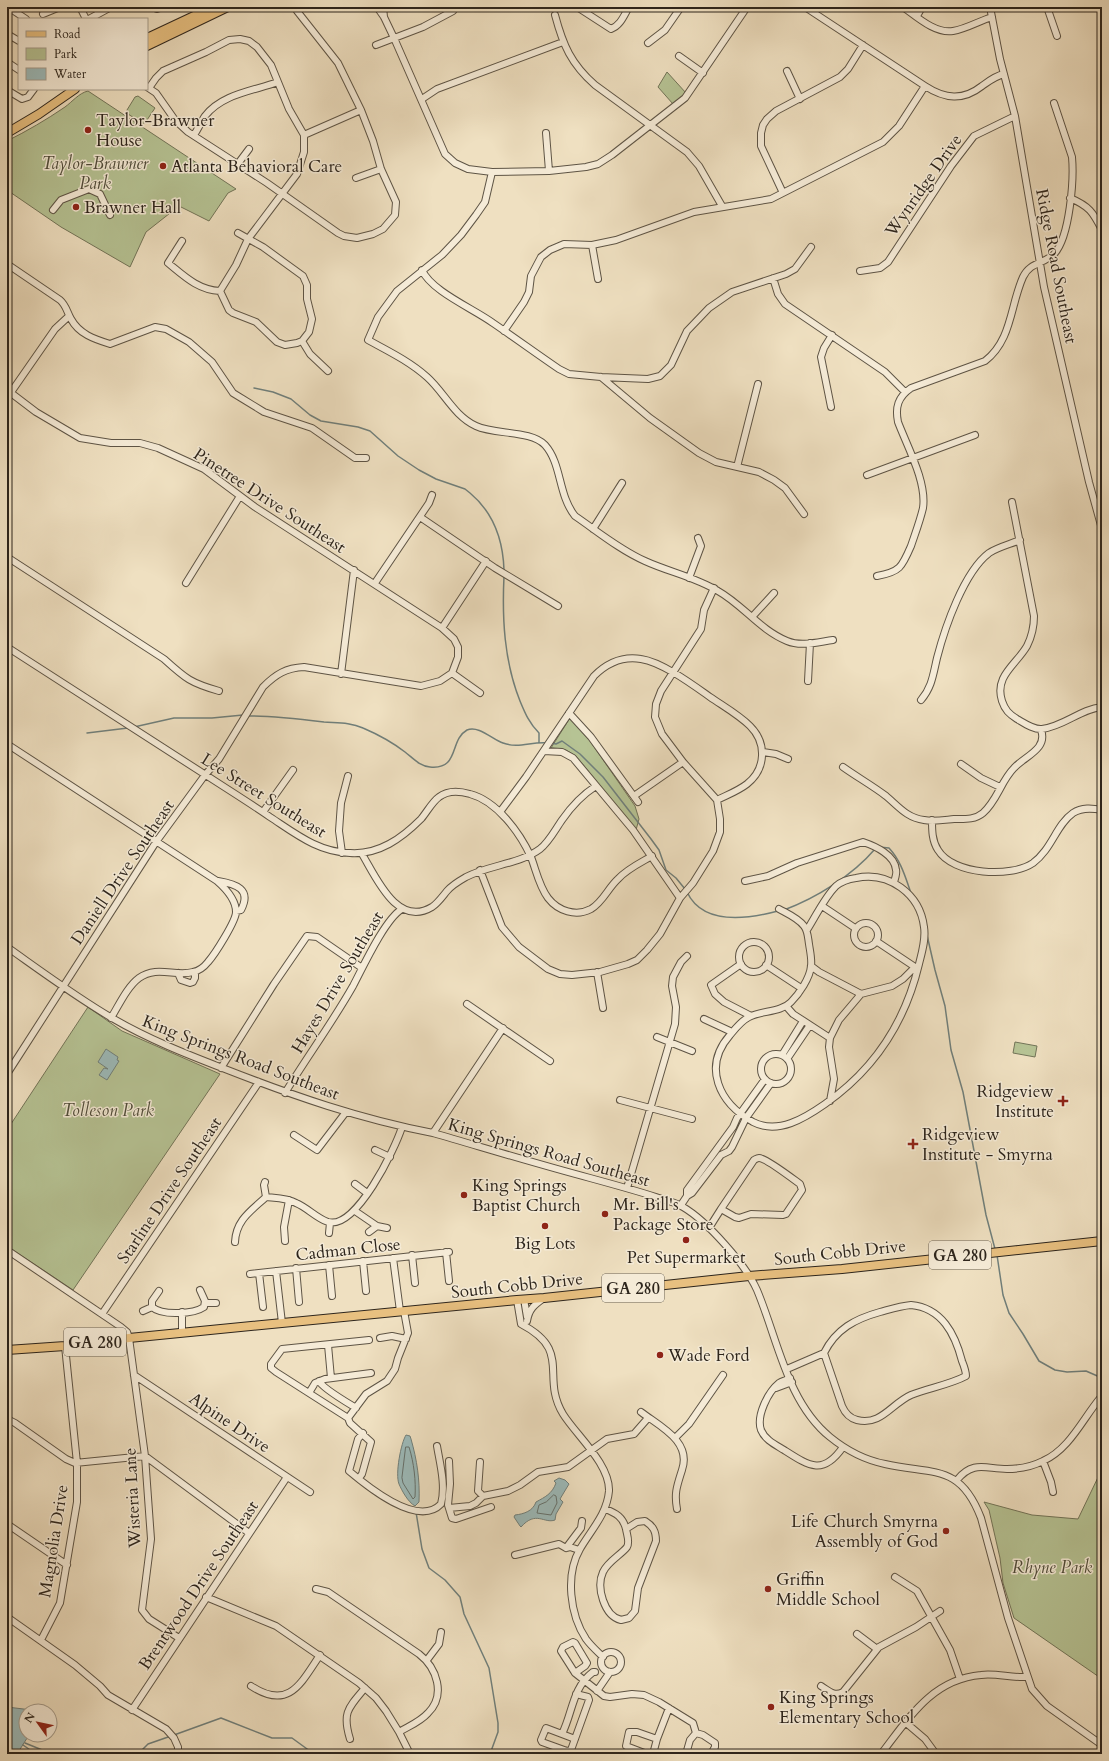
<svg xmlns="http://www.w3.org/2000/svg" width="1109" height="1761" font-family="Cardo,serif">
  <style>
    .green { fill: #b6c394; stroke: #727458 }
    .water { fill: #9cbbbb; stroke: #707f7b }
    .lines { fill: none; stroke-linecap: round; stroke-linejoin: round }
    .shore { stroke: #64706c; stroke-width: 1 }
    .stream { stroke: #707f7b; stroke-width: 1.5 }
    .minor-casing { stroke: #5e5445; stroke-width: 8 }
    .major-casing { stroke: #2d251c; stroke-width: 10 }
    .minor { stroke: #f5ebd7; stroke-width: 6 }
    .major { stroke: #e8c080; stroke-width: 8 }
    .poi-dot { fill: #8f2418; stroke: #f5ebd7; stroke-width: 1.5 }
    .labels { text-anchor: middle; stroke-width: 3; stroke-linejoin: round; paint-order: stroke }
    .shield { fill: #f5ebd7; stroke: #696054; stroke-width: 1 }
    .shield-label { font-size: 16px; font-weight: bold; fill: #2d251c }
    .poi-label { font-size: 17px; fill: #2d251c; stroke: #f5ebd7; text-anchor: start }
    .park-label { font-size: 17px; font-style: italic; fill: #4f4c3a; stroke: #f5ebd7 }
    .street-label { font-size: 17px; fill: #2d251c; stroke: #f5ebd7 }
  </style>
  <rect width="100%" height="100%" fill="#efe0c1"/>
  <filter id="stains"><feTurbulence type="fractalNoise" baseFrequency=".005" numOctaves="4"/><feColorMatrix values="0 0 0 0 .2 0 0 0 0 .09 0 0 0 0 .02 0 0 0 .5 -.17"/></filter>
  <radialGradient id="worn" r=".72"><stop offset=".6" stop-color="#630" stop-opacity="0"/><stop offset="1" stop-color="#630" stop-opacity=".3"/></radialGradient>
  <path class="green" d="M667 72 686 93 673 104 658 87Z
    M88 91 236 189 228 193 209 221 179 206 146 232 130 267 61 227 7 190V141C27 131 46 120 65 107 72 102 79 93 88 91Z
    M138 96 155 108 145 123H142L128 114 127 110 135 97Z
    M570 718 590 741 635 806 639 819 636 830 576 756 566 750 551 748Z
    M88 1007 122 1031 220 1074 73 1290 7 1246V1130Z
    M1015 1042 1037 1046 1035 1057 1013 1053Z
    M1102 1469V1679L1014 1618 1003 1583 1000 1558 989 1510 984 1502 1032 1515 1078 1519Z"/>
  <path class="water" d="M106 1049 118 1057 117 1060 119 1061 107 1080 99 1075 104 1068 108 1069 98 1062Z
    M406 1435 410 1436 411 1439C417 1460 420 1480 419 1502L415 1506C408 1502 402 1491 399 1484 395 1474 401 1443 406 1435Z
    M559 1478 565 1480 569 1484 560 1499 563 1502 556 1514 555 1520C544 1524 536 1510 521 1527L520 1526 514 1517 515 1515C524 1514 533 1511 536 1502 545 1497 552 1494 556 1483L554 1481Z
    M7 1707 40 1711H26V1735H29L17 1754H7Z"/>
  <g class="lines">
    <path class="shore" d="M406 1447H409C414 1463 416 1481 415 1497L413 1499 403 1483 402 1478Z
      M554 1495 556 1496 557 1503 551 1515 537 1513 539 1505 546 1502Z"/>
    <path class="stream" d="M254 388 273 392 291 399 310 415 321 421 358 427 370 431 398 456 419 470 436 479 465 489 470 493C494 513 503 540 504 570
      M504 576C502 618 504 661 520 701 525 713 529 723 539 733V742
      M249 716C274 716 299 719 324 722 337 723 350 722 363 728 377 734 392 742 405 752 413 758 419 766 430 767 460 770 449 740 467 730 479 725 493 740 503 743 519 749 532 741 548 743
      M134 727 174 718H212L243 715
      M87 733 128 728
      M551 743 556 744 562 741 580 754 603 777 651 839 659 850 666 870 676 878 685 889
      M879 847 889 848C901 861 905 876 911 893
      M687 892C703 926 748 919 778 911
      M784 910C816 898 852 876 875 849
      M927 935 935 970 945 1006 951 1050 963 1092 986 1215 995 1249
      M997 1255 1003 1295 1009 1313 1023 1334 1039 1361 1055 1370 1067 1372 1086 1371 1102 1378
      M416 1512 422 1549 429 1568 445 1580 460 1597 464 1614 489 1668 498 1723V1732L490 1754
      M174 1735 221 1718 272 1738H292L314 1754
      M25 1743 52 1754
      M23 1745 36 1754
      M138 1754 148 1744 171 1736"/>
    <g class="minor-casing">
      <path id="minor" d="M8 7 26 19
        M80 7 86 19
        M152 7 157 9 163 7
        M377 7 384 17 394 38 445 154 455 163 468 169 492 172 549 171 586 167 598 164 612 155 685 98 747 7
        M383 7 384 17
        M577 7 611 29C621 25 624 15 629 7
        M805 7 925 86C945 99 963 101 982 86 989 81 995 76 1004 74
        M903 7C916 16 935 34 953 31 966 29 979 21 992 17
        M990 7 1000 59 1015 116 1044 287 1089 482 1102 529
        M1047 7 1057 36
        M43 14 60 7
        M555 15C563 45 571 64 595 85L687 152 699 166 722 206
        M917 16 922 7
        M89 19 111 7
        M7 34 19 41
        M648 43 665 30 681 7
        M376 45 423 27 453 11
        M679 56 703 73
        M7 62 19 70
        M787 71 800 99
        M147 87 156 93 175 120 188 132 267 183 338 233 344 236 357 238 373 234 383 229 395 215 396 202 381 169 373 141 361 110 338 63 297 11
        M149 88 156 78 163 71 206 52 229 40 240 39 249 41 257 47 271 65 289 109 304 135V152L297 174 248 239 236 265 220 291
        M7 90 22 99 28 97 34 89
        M422 99 437 89 563 42
        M546 133 549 171
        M194 135C198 129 201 122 205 116 222 94 253 91 278 82
        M304 135 361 110
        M237 165 249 149
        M492 172 485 202 476 215 461 235 442 255 397 291 378 317 368 340C388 351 409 361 427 377 444 392 454 416 476 426 495 435 531 430 545 445 562 464 558 495 575 516 597 531 620 550 645 561 669 572 695 577 718 591 743 605 760 630 787 641 801 647 818 642 833 640
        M356 178 381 169
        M783 193 761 146V133L763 125 767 119 776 111 840 77 848 69 863 45
        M1070 198C1089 206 1093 212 1102 230
        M53 210 61 200 89 189 100 194 110 215
        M182 241 168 263C184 276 198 290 220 291L229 310 233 313 256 322 277 342 285 345 297 343 302 341 309 332 312 319 307 299V285L303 276 263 247 238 233
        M592 245 598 279
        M7 264 60 300C66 305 67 312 71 319 79 334 94 339 110 344L155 327 166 329 189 342 212 362 233 393 264 412 312 428 355 458H366
        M422 270C431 291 474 309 493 323 515 338 537 354 559 369L569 374 601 377 648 379 660 376 671 365 687 331 709 308 732 292 786 274 795 269 811 247
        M860 271 880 268 888 262 951 166 974 136 1015 116
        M773 278 778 294 785 304 885 372 905 392
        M504 331 524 302 529 292 531 276 541 257 550 250 564 244 592 245 616 240 694 212 771 199 883 142 899 126 925 86
        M302 341 310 354 328 371
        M601 377 650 418 699 453 716 462 759 472 774 480 785 488 804 514
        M7 398 55 329 69 316
        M831 407 821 357 824 348 832 335
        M737 467 758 384
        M867 475 975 435
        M1012 502 1034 616C1034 627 1032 636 1027 646 1016 665 994 676 1002 701 1005 710 1009 714 1017 719 1024 723 1034 730 1042 729 1065 726 1080 709 1102 707
        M420 517 495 568 558 606
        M593 529 622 483
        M7 557 164 659C186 679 191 683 219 691
        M877 576C900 572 902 567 911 546 915 534 920 521 923 508 927 482 907 446 898 422 895 407 898 397 911 388L985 361C1012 340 1010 306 1023 277 1030 262 1044 264 1054 254 1070 237 1074 179 1072 157L1054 103
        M689 578 701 546 698 538
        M186 583 240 496
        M375 583 429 503 432 495
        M752 617 774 593
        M442 628 486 561
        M7 647C81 695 155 743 229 790 243 799 257 808 270 817 296 834 318 852 350 853 379 855 402 838 421 819 427 812 432 802 439 797 448 790 460 791 470 794 497 801 520 833 531 857 536 870 539 886 548 898 558 911 576 917 591 909 603 902 608 888 618 879 627 869 640 863 652 856
        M452 673 480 693
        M341 674 354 570
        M808 681 810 643
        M921 700C932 687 933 675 937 658 945 627 964 572 989 553 998 547 1011 544 1020 540
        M569 713 591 737 638 802
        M7 744 217 881C225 888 236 900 236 912 236 921 215 954 208 962 204 967 199 971 193 972 175 977 157 965 139 978 127 987 119 1005 111 1018
        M544 751 562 752 573 758 633 830 680 898
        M763 752 776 754 788 759
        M961 764 981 778 1000 787
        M843 767C857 777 873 786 886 796 898 806 907 818 924 820 933 822 944 820 954 819 964 819 975 820 983 813 997 801 1001 781 1014 768 1025 756 1048 749 1041 730
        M634 796 683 762
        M263 812 293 770
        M500 812 526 777 594 676C607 663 623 656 641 659 662 662 693 685 710 697 723 706 739 715 750 726 767 743 766 769 747 784 738 791 727 795 717 800
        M932 820C932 830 932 841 938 850 953 875 1011 878 1033 863 1052 849 1056 825 1073 813 1082 807 1092 808 1102 810
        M342 853 339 831 341 803 348 776
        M362 854C376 877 397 928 432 907 438 903 442 897 447 891 452 885 459 881 466 877 489 865 520 864 540 849 549 842 555 830 562 820 571 807 582 795 596 786
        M480 870 502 927 519 947 548 969 560 974 572 975 600 972 628 964 637 960 647 950 660 934 680 898 693 883 713 851 720 832V819L717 800 683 762 662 734 655 717 656 704 661 691 701 629 704 610 714 588
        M218 881C236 884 252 889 241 910L236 911
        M745 881 768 876 797 863 863 842C875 846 895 855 896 870 897 873 895 879 894 882
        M822 906 855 928
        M779 909C788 914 798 918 804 926 808 931 808 938 809 944 810 951 812 959 811 966 810 978 799 994 791 1002 780 1013 762 1010 749 1017 741 1021 735 1029 730 1035 702 1067 719 1103 753 1122 778 1135 805 1118 825 1104 875 1069 905 1023 919 964 922 952 926 939 924 927 920 894 889 871 856 878 849 879 842 881 836 886 824 898 816 916 807 930
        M854 935a12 12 0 1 1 24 0a12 12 0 1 1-24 0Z
        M876 941 915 967
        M739 957a15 15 0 1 1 30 0a15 15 0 1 1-30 0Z
        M7 947C41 971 76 997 112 1018 148 1039 186 1054 225 1069 294 1096 360 1119 433 1133 485 1148 537 1164 590 1178 612 1184 634 1190 656 1197 665 1200 675 1202 683 1207 707 1221 746 1265 757 1290 778 1340 787 1402 830 1437 846 1450 865 1460 885 1464 933 1475 960 1463 981 1518L1008 1618 1032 1689 1047 1706 1102 1745
        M741 964 711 985 715 994 724 1002 751 1016
        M766 965 801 988
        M811 966 819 972 861 994
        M597 972 603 1008
        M178 973 181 980 190 983 193 982 195 978V972
        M467 1004 550 1061
        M786 1006 793 1014 830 1038
        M704 1019 732 1032
        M657 1037 692 1051
        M761 1069a15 15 0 1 1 30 0a15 15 0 1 1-30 0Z
        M782 1055 803 1021
        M787 1059 810 1025
        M221 1068 274 984 307 936 317 937 362 968
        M7 1074 156 842 205 775 219 759 263 687C276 674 286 668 304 667L421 686 440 681 452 673 458 657V647L454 639 442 628 255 507 204 469 158 448 140 443H111L80 438 36 412 11 393
        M285 1093C307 1057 332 1023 353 986 363 967 385 919 402 909
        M620 1100 692 1119
        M830 1101 834 1079 829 1047 830 1038 839 1020 861 994 892 986 903 979 915 967
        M433 1133 503 1028
        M294 1135 317 1150 346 1112
        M375 1150 390 1157
        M265 1182 264 1185 266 1197
        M355 1184 367 1193
        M627 1188 675 1024 676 1007 672 986 673 977 681 962 687 956
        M687 1196V1190L733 1127 737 1118 765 1079
        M681 1205 687 1196 692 1193 721 1155 729 1151 732 1147 746 1118 771 1083
        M355 1211 377 1226 387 1228
        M709 1228 721 1209 735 1217 739 1218 751 1214 783 1215 786 1214 802 1190 800 1184C793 1179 766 1158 759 1158 757 1158 756 1159 754 1160L721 1209
        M369 1232 377 1226
        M329 1233 330 1223
        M285 1241 284 1227 289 1200
        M235 1242C236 1220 251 1211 266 1197 276 1198 288 1198 296 1203 308 1208 316 1218 328 1222 356 1230 395 1149 402 1127
        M7 1250 121 1327 127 1332 129 1338 145 1456 151 1539 142 1610 149 1619 179 1638
        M446 1252 449 1281
        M412 1255 415 1283
        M393 1258 400 1311
        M363 1261 366 1291
        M329 1265 332 1296
        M296 1268 299 1302
        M276 1271 282 1323
        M259 1273 263 1307
        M250 1274 449 1252
        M159 1291 152 1301V1307C162 1316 194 1314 204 1307L205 1301 200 1290
        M524 1299 527 1317
        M517 1300 521 1324C573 1351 540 1376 563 1414 576 1435 610 1464 609 1491 607 1514 591 1530 580 1549 565 1575 570 1615 586 1639 591 1646 597 1651 603 1657
        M205 1303H216
        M911 1305C942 1308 955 1334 962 1361 964 1366 966 1371 966 1376 949 1385 928 1388 911 1395 891 1404 881 1426 857 1420 849 1418 845 1413 842 1406L824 1353C836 1329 855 1319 880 1312 891 1309 900 1306 911 1305Z
        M143 1311 152 1307
        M182 1312V1333
        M102 1314 259 1082
        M527 1321C529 1309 534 1305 544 1298
        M380 1338 392 1336 406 1339
        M328 1345 331 1378
        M787 1369 824 1353
        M134 1375 310 1492
        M790 1378C787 1380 782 1381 779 1383 768 1392 756 1416 761 1430 765 1440 776 1445 784 1450 809 1466 823 1476 843 1447
        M319 1381C322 1388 348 1403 356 1408
        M776 1388 792 1382
        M309 1393 315 1383 325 1379 371 1373
        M641 1412C659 1426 692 1441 682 1470 677 1486 674 1493 677 1509
        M348 1418 276 1372 271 1368V1364L282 1349 369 1340
        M7 1419 15 1423 66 1459 75 1463 145 1456 249 1533
        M363 1433 358 1439 349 1471C368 1487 418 1528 441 1504 446 1486 440 1464 437 1446
        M675 1438 689 1424 723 1375
        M449 1461 450 1484 448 1505 452 1518 456 1519 491 1507
        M1043 1461 1051 1482 1053 1492
        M480 1462 478 1491 483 1496
        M359 1478 362 1474 371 1442 350 1423 348 1418 366 1394 387 1381 395 1369 398 1358 408 1333 404 1311
        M957 1480C973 1460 986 1469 1007 1469 1019 1469 1033 1466 1043 1461 1070 1449 1083 1418 1101 1397
        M449 1508 470 1506 476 1503 483 1496 508 1491 520 1485 538 1472 568 1467 607 1439 634 1434 648 1418
        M605 1509C616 1513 623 1517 626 1529
        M645 1521C653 1526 656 1531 656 1541L638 1588 635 1611 629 1618 621 1620C604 1616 596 1587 603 1572 608 1561 621 1555 627 1547 630 1542 627 1535 626 1529L637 1522Z
        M7 1524 67 1565
        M566 1548 581 1528 582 1521
        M515 1555 559 1544 566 1548 570 1547 579 1550
        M895 1577 917 1591 950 1650 960 1679
        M316 1589 328 1592 419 1654C437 1668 446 1695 428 1713 420 1722 409 1726 399 1732
        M206 1597 276 1626 359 1683 376 1698 386 1711 399 1732 410 1754
        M7 1617 75 1665 100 1686 108 1695 166 1729 174 1738 178 1747V1754
        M857 1634 877 1649
        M41 1640 60 1603 77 1502V1463L65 1346
        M573 1642 575 1643 587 1663 585 1666 575 1673 561 1651 563 1647Z
        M601 1662a10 10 0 1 1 20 0a10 10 0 1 1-20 0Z
        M427 1660 439 1644 441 1632
        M575 1673 604 1696 610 1697 632 1694 644 1695 659 1702 693 1723 696 1733
        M251 1686C289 1711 301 1683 320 1655
        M821 1686C829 1691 834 1697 843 1692L879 1647 916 1627 940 1611
        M597 1691 610 1672
        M132 1710 287 1477
        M905 1722 925 1739 936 1754
        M562 1734C573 1712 572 1688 593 1672H595
        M350 1739C342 1713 348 1708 365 1688
        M575 1739 546 1728 541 1740 542 1742 567 1751 571 1750 589 1700 588 1697 576 1694
        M657 1739 669 1708
        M647 1754 626 1746 629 1732H637L657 1739 653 1754
        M686 1754 690 1740 696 1733 703 1735 715 1743V1747L711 1754
        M881 1754C908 1719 932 1679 981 1675 996 1673 1011 1678 1027 1677"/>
    </g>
    <g class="major-casing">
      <path id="major" d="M147 38 213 7
        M147 46 228 7
        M7 133 39 114 75 89
        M7 1350 65 1346 129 1338 517 1300 544 1298 749 1276 842 1269 1102 1241"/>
    </g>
    <use href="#minor" class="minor"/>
    <use href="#major" class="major"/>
  </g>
  <g class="poi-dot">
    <circle cx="88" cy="130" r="4"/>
    <circle cx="163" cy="166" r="4"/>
    <circle cx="76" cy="207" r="4"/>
    <path d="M1061 1095h4v4h4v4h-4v4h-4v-4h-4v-4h4z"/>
    <path d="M911 1138h4v4h4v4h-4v4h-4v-4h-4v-4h4z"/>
    <circle cx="464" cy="1195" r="4"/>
    <circle cx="605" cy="1214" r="4"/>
    <circle cx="545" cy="1226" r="4"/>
    <circle cx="686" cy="1240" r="4"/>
    <circle cx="660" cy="1355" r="4"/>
    <circle cx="946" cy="1531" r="4"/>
    <circle cx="768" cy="1589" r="4"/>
    <circle cx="771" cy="1707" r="4"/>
  </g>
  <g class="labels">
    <g class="shield">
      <rect x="929" y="1241" width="62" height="28" rx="3"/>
      <rect x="602" y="1274" width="62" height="28" rx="3"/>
      <rect x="64" y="1328" width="62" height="28" rx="3"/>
    </g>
    <g class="shield-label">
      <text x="960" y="1261">GA 280</text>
      <text x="633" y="1294">GA 280</text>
      <text x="95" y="1348">GA 280</text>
    </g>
    <g class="poi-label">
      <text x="96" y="126">Taylor-Brawner<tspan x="96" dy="20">House</tspan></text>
      <text x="171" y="172">Atlanta Behavioral Care</text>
      <text x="84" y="213">Brawner Hall</text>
      <text x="1054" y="1097" text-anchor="end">Ridgeview<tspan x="1054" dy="20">Institute</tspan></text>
      <text x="922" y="1140">Ridgeview<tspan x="922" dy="20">Institute - Smyrna</tspan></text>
      <text x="472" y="1191">King Springs<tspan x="472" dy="20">Baptist Church</tspan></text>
      <text x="613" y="1210">Mr. Bill's<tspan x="613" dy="20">Package Store</tspan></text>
      <text x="545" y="1249" text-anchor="middle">Big Lots</text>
      <text x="686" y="1263" text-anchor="middle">Pet Supermarket</text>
      <text x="668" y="1361">Wade Ford</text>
      <text x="938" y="1527" text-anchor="end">Life Church Smyrna<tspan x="938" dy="20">Assembly of God</tspan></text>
      <text x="776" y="1585">Griffin<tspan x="776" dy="20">Middle School</tspan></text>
      <text x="779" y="1703">King Springs<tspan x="779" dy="20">Elementary School</tspan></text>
    </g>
    <g class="park-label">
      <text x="95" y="169">Taylor-Brawner<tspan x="95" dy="20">Park</tspan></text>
      <text x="108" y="1116">Tolleson Park</text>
      <text x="1052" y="1573">Rhyne Park</text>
    </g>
    <g class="street-label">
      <text transform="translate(923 185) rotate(-55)" y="6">Wynridge Drive</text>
      <text transform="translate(1057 266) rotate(79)" y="6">Ridge Road Southeast</text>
      <text transform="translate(270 500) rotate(33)" y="6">Pinetree Drive Southeast</text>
      <text transform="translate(264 795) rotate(32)" y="6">Lee Street Southeast</text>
      <text transform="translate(122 872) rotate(-56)" y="6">Daniell Drive Southeast</text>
      <text transform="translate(337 982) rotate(-59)" y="6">Hayes Drive Southeast</text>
      <text transform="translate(241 1057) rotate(21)" y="6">King Springs Road Southeast</text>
      <text transform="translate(549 1152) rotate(16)" y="6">King Springs Road Southeast</text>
      <text transform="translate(169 1190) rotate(-56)" y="6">Starline Drive Southeast</text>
      <text transform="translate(348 1249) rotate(-6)" y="6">Cadman Close</text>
      <text transform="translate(840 1252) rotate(-6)" y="6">South Cobb Drive</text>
      <text transform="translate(517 1285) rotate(-6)" y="6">South Cobb Drive</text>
      <text transform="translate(230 1422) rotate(34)" y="6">Alpine Drive</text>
      <text transform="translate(132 1498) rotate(-93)" y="6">Wisteria Lane</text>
      <text transform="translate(53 1541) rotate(-81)" y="6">Magnolia Drive</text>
      <text transform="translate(198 1585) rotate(-56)" y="6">Brentwood Drive Southeast</text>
    </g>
  </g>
  <rect width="1109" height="1761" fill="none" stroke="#efe0c1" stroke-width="24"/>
  <rect x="8" y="8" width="1093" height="1745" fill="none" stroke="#2d251c" stroke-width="2"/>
  <rect x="12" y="12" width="1085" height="1737" fill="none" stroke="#2d251c"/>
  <rect x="18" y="18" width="130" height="72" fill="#f5ebd7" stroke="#a59c8c"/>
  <rect x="26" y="31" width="20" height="6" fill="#e8c080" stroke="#a59c8c"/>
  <text x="54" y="38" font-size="12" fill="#2d251c">Road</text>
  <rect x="26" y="48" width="20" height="12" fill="#b6c394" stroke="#a59c8c"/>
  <text x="54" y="58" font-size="12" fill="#2d251c">Park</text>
  <rect x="26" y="68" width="20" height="12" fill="#9cbbbb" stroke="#a59c8c"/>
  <text x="54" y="78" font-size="12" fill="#2d251c">Water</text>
  <g transform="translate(38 1723) rotate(303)"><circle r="19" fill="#f5ebd7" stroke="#a59c8c"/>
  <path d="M0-3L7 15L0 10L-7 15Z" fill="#8f2418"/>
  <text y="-6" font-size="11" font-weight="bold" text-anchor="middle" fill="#2d251c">N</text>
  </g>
  <rect width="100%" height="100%" filter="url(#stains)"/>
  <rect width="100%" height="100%" fill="url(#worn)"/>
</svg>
